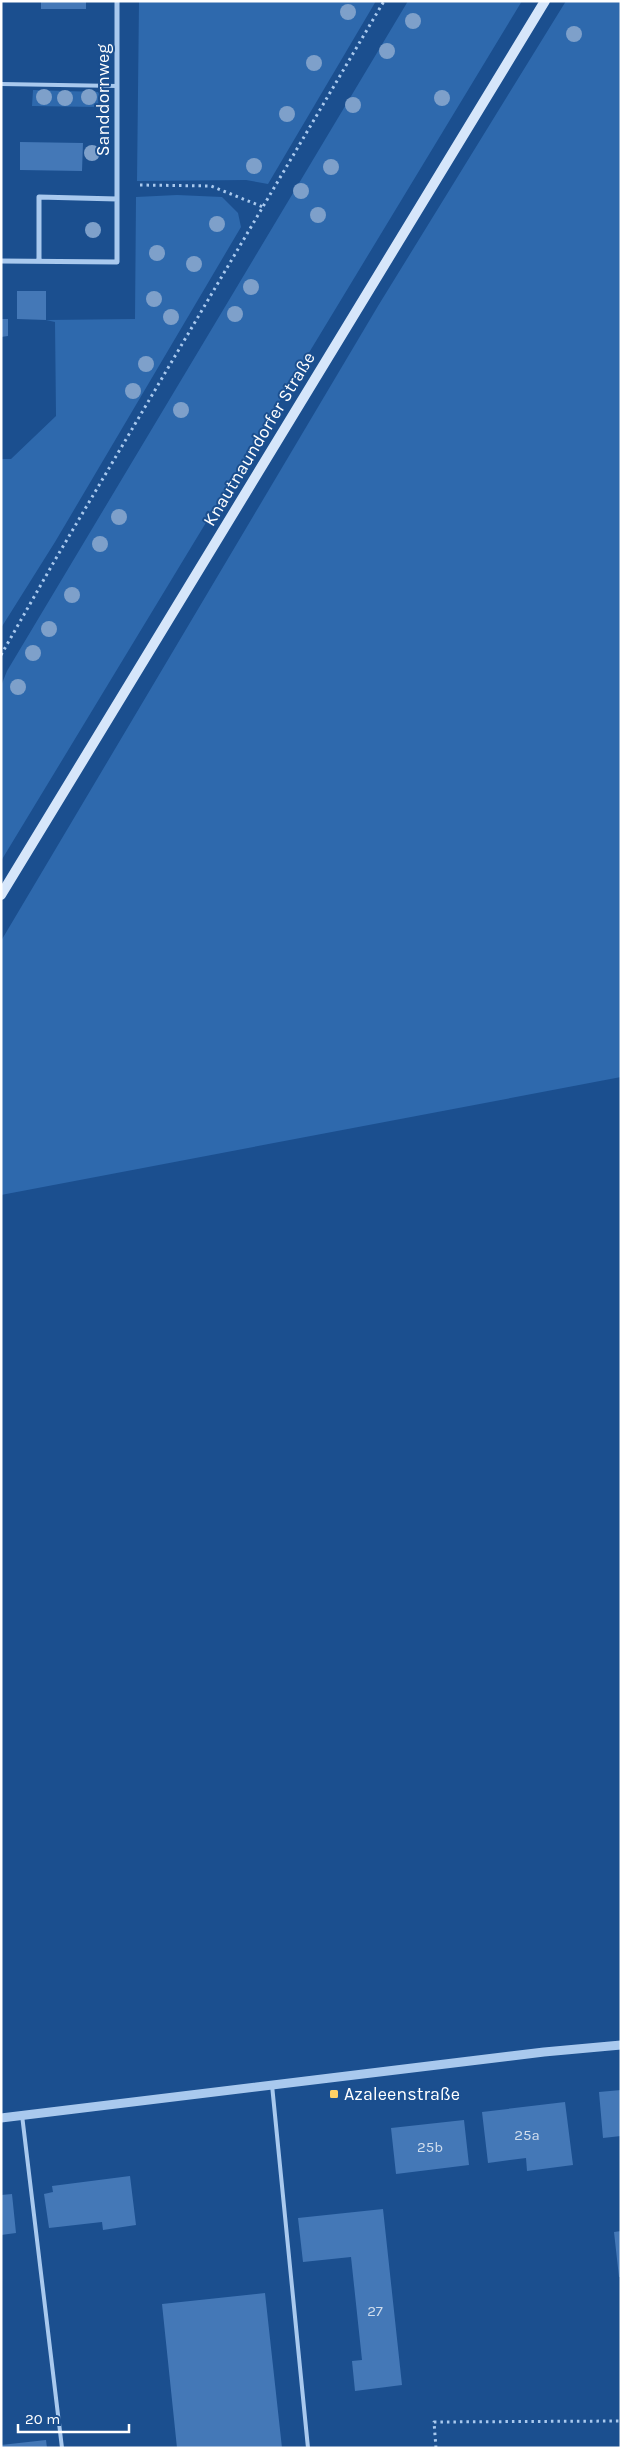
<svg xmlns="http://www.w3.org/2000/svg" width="622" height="2449" font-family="Karla,sans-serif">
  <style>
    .green { fill: #2e69ad }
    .building { fill: #4478b7 }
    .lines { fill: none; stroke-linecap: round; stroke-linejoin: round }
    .path { stroke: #a9c9ee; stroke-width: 3; stroke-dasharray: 2.5 4; stroke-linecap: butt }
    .service { stroke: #a9c9ee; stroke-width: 4 }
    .minor { stroke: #a9c9ee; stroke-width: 5 }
    .tertiary { stroke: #a9c9ee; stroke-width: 9 }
    .secondary { stroke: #d6e6fa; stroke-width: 10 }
    .tree { fill: #7ea0ca }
    .poi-dot { fill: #ffd166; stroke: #1b4f8f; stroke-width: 2 }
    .labels { text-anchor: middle; stroke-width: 4; stroke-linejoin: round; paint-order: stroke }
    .number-label { font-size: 15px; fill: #d0dded }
    .street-label { font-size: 18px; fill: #fff; stroke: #1b4f8f }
    .poi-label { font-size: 18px; fill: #fff; stroke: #1b4f8f; text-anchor: start }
  </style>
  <rect width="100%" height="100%" fill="#1b4f8f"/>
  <path class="green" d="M139 1H376L268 184 246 180 137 181Z
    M408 1H522L1 861V686L7 671Z
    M566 1H621V1077L1 1195V941L378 306Z
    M33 90 99 92 98 107 32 106Z
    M177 195 222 197 238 213 241 227 55 542 1 628V459H11L56 416 55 322 46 320 135 319 136 197Z"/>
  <path class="building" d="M41 1H86V9H41Z
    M20 142 83 143 82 171 20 170Z
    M17 291H46V320L17 319Z
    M1 319H8V336L1 337Z
    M621 2090V2136L603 2138 599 2092Z
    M565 2102 573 2165 527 2171 526 2158 488 2163 482 2112Z
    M464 2120 469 2165 396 2174 391 2128Z
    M130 2176 136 2225 103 2230 102 2222 49 2228 44 2194 53 2192 52 2186Z
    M12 2194 16 2233 1 2235V2195Z
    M383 2209 402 2385 355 2391 352 2361 362 2360 351 2257 303 2262 298 2218Z
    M621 2231V2277H619L614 2232Z
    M265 2293 282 2448H177L162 2304Z
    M46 2440 47 2448H1V2445Z"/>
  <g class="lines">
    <path class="path" d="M140 185 211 186 263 207
      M1 655 55 560 384 1
      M436 2448 434 2422 621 2421"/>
    <path class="service" d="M1 84 117 86
      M272 2085 308 2448
      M22 2115 62 2448"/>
    <path class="minor" d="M1 261 117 262V1
      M39 261V197L117 199"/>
    <path class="tertiary" d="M1 2118 544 2052 621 2045"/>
    <path class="secondary" d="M1 895 545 1"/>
  </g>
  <g class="tree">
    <circle cx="348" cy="12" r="8"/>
    <circle cx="413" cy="21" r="8"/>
    <circle cx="574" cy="34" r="8"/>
    <circle cx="387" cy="51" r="8"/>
    <circle cx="314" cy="63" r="8"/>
    <circle cx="44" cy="97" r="8"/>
    <circle cx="89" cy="97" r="8"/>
    <circle cx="65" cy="98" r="8"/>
    <circle cx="442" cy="98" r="8"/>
    <circle cx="353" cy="105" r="8"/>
    <circle cx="287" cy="114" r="8"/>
    <circle cx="92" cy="153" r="8"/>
    <circle cx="254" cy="166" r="8"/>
    <circle cx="331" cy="167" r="8"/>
    <circle cx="301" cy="191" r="8"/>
    <circle cx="318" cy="215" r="8"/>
    <circle cx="217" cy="224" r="8"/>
    <circle cx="93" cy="230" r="8"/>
    <circle cx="157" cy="253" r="8"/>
    <circle cx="194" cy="264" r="8"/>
    <circle cx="251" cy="287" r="8"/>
    <circle cx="154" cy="299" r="8"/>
    <circle cx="235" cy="314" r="8"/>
    <circle cx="171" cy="317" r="8"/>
    <circle cx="146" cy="364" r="8"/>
    <circle cx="133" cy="391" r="8"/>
    <circle cx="181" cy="410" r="8"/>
    <circle cx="119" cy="517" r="8"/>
    <circle cx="100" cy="544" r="8"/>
    <circle cx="72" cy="595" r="8"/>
    <circle cx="49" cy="629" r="8"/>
    <circle cx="33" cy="653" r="8"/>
    <circle cx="18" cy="687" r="8"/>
  </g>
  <rect class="poi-dot" x="329" y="2089" width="10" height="10" rx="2.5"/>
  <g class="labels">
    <g class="number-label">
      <text x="527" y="2140">25a</text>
      <text x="430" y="2152">25b</text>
      <text x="375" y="2316">27</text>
    </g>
    <g class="street-label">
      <text transform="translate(103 100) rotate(-90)" y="6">Sanddornweg</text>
      <text transform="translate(259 439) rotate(-59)" y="6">Knautnaundorfer Straße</text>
    </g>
    <g class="poi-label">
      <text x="344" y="2100">Azaleenstraße</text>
    </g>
  </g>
  <rect width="622" height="2449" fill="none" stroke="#ffffff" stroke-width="5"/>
  <path d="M18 2424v8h111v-8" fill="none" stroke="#ffffff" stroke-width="2.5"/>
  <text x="25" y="2424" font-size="15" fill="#ffffff" stroke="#1b4f8f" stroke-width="4" paint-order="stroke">20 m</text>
</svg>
